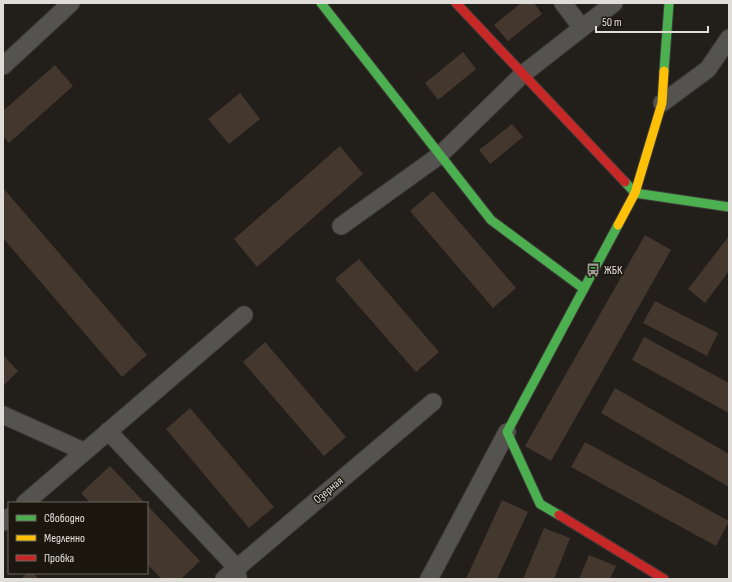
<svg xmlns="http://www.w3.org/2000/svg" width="732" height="582" font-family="'Sofia Sans Condensed',sans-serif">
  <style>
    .building { fill: #44372d }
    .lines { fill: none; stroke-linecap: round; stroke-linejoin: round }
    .street-casing { stroke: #3e3b38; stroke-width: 19 }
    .fast-casing { stroke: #3e3b38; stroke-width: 11 }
    .slow-casing { stroke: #3e3b38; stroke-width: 11 }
    .jam-casing { stroke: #3e3b38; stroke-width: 11 }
    .street { stroke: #545350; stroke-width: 17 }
    .fast { stroke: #4caf50; stroke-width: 9 }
    .slow { stroke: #ffc107; stroke-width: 9 }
    .jam { stroke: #c62828; stroke-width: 9 }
    .labels { text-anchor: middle; stroke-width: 3; stroke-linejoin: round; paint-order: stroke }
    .poi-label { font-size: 12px; fill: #e0ddd8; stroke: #1b170f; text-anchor: start }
    .street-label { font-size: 12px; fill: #e0ddd8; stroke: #1b170f }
  </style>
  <rect width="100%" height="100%" fill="#221f1b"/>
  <path class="building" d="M521 3H534L542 14 508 41 494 25Z
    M463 52 476 69 438 100 425 83Z
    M55 65 73 86 9 143 3 136V111Z
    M240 93 260 119 229 144 208 119Z
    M512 124 523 137 490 164 479 150Z
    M340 146 363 174 257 267 234 239Z
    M3 188 147 355 122 377 3 238Z
    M433 191 516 288 493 308 410 211Z
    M645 235 671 250 551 461 525 446Z
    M729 236V271L705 303 688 289Z
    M359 259 439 352 416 372 335 279Z
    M655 301 718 333 707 356 643 323Z
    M644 337 729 383V413L632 360Z
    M265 342 346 437 324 456 243 362Z
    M3 355 18 371 3 386Z
    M615 388 729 454V487L601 413Z
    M190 408 274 507 249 528 166 429Z
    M585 442 729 521 716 546 571 467Z
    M110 466 145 503H90L81 493Z
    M502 500 528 512 497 579H466Z
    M147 505 200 561 181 579H162L147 564Z
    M544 528 570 538 554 579H523Z
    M589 555 616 566 610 579H579Z
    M27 573H33L39 579H21Z"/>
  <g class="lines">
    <g class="street-casing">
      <path id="street" d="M563 3 582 28
        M3 66 71 3
        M662 103 708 69 729 38
        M341 226 440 155 523 74 614 3
        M3 415 83 451
        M108 431 236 567 238 578
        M25 503 244 315
        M3 522 9 517
        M224 579 433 402
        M429 579 507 432"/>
    </g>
    <g class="fast-casing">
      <path id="fast" d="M321 3 491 220 584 289
        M664 71 669 3
        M625 182 635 193 729 207
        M559 515 540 504 507 432 618 225"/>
    </g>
    <g class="slow-casing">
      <path id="slow" d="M618 225 635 193 662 103 664 71"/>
    </g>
    <g class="jam-casing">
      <path id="jam" d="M456 3 625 182
        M559 515 664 579"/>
    </g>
    <use href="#street" class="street"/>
    <use href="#fast" class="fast"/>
    <use href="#slow" class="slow"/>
    <use href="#jam" class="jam"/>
  </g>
  <defs>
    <g id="bus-bare" transform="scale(1.08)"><path d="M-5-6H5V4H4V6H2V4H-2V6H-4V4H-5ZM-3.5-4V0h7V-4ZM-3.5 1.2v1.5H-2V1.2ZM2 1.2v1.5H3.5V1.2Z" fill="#9e9a96" stroke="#1b170f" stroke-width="2.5" paint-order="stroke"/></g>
  </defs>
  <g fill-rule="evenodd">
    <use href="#bus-bare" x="593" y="270"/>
  </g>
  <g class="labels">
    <g class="poi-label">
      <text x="604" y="274">ЖБК</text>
    </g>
    <g class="street-label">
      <text transform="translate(328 490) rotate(-40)" y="4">Озерная</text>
    </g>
  </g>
  <rect width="732" height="582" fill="none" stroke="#e0ddd8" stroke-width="8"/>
  <rect x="8" y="502" width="140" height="72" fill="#1b170f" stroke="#6a665f"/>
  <rect x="16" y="515" width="20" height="6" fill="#4caf50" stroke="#6a665f"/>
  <text x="44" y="522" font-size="12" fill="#e0ddd8">Свободно</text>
  <rect x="16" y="535" width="20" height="6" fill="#ffc107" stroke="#6a665f"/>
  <text x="44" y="542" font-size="12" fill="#e0ddd8">Медленно</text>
  <rect x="16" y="555" width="20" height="6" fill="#c62828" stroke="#6a665f"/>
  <text x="44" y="562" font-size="12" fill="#e0ddd8">Пробка</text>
  <path d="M596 26v6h112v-6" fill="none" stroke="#e0ddd8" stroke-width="2"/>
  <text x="602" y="26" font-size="12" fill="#e0ddd8" stroke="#1b170f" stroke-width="3" paint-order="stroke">50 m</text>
</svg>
